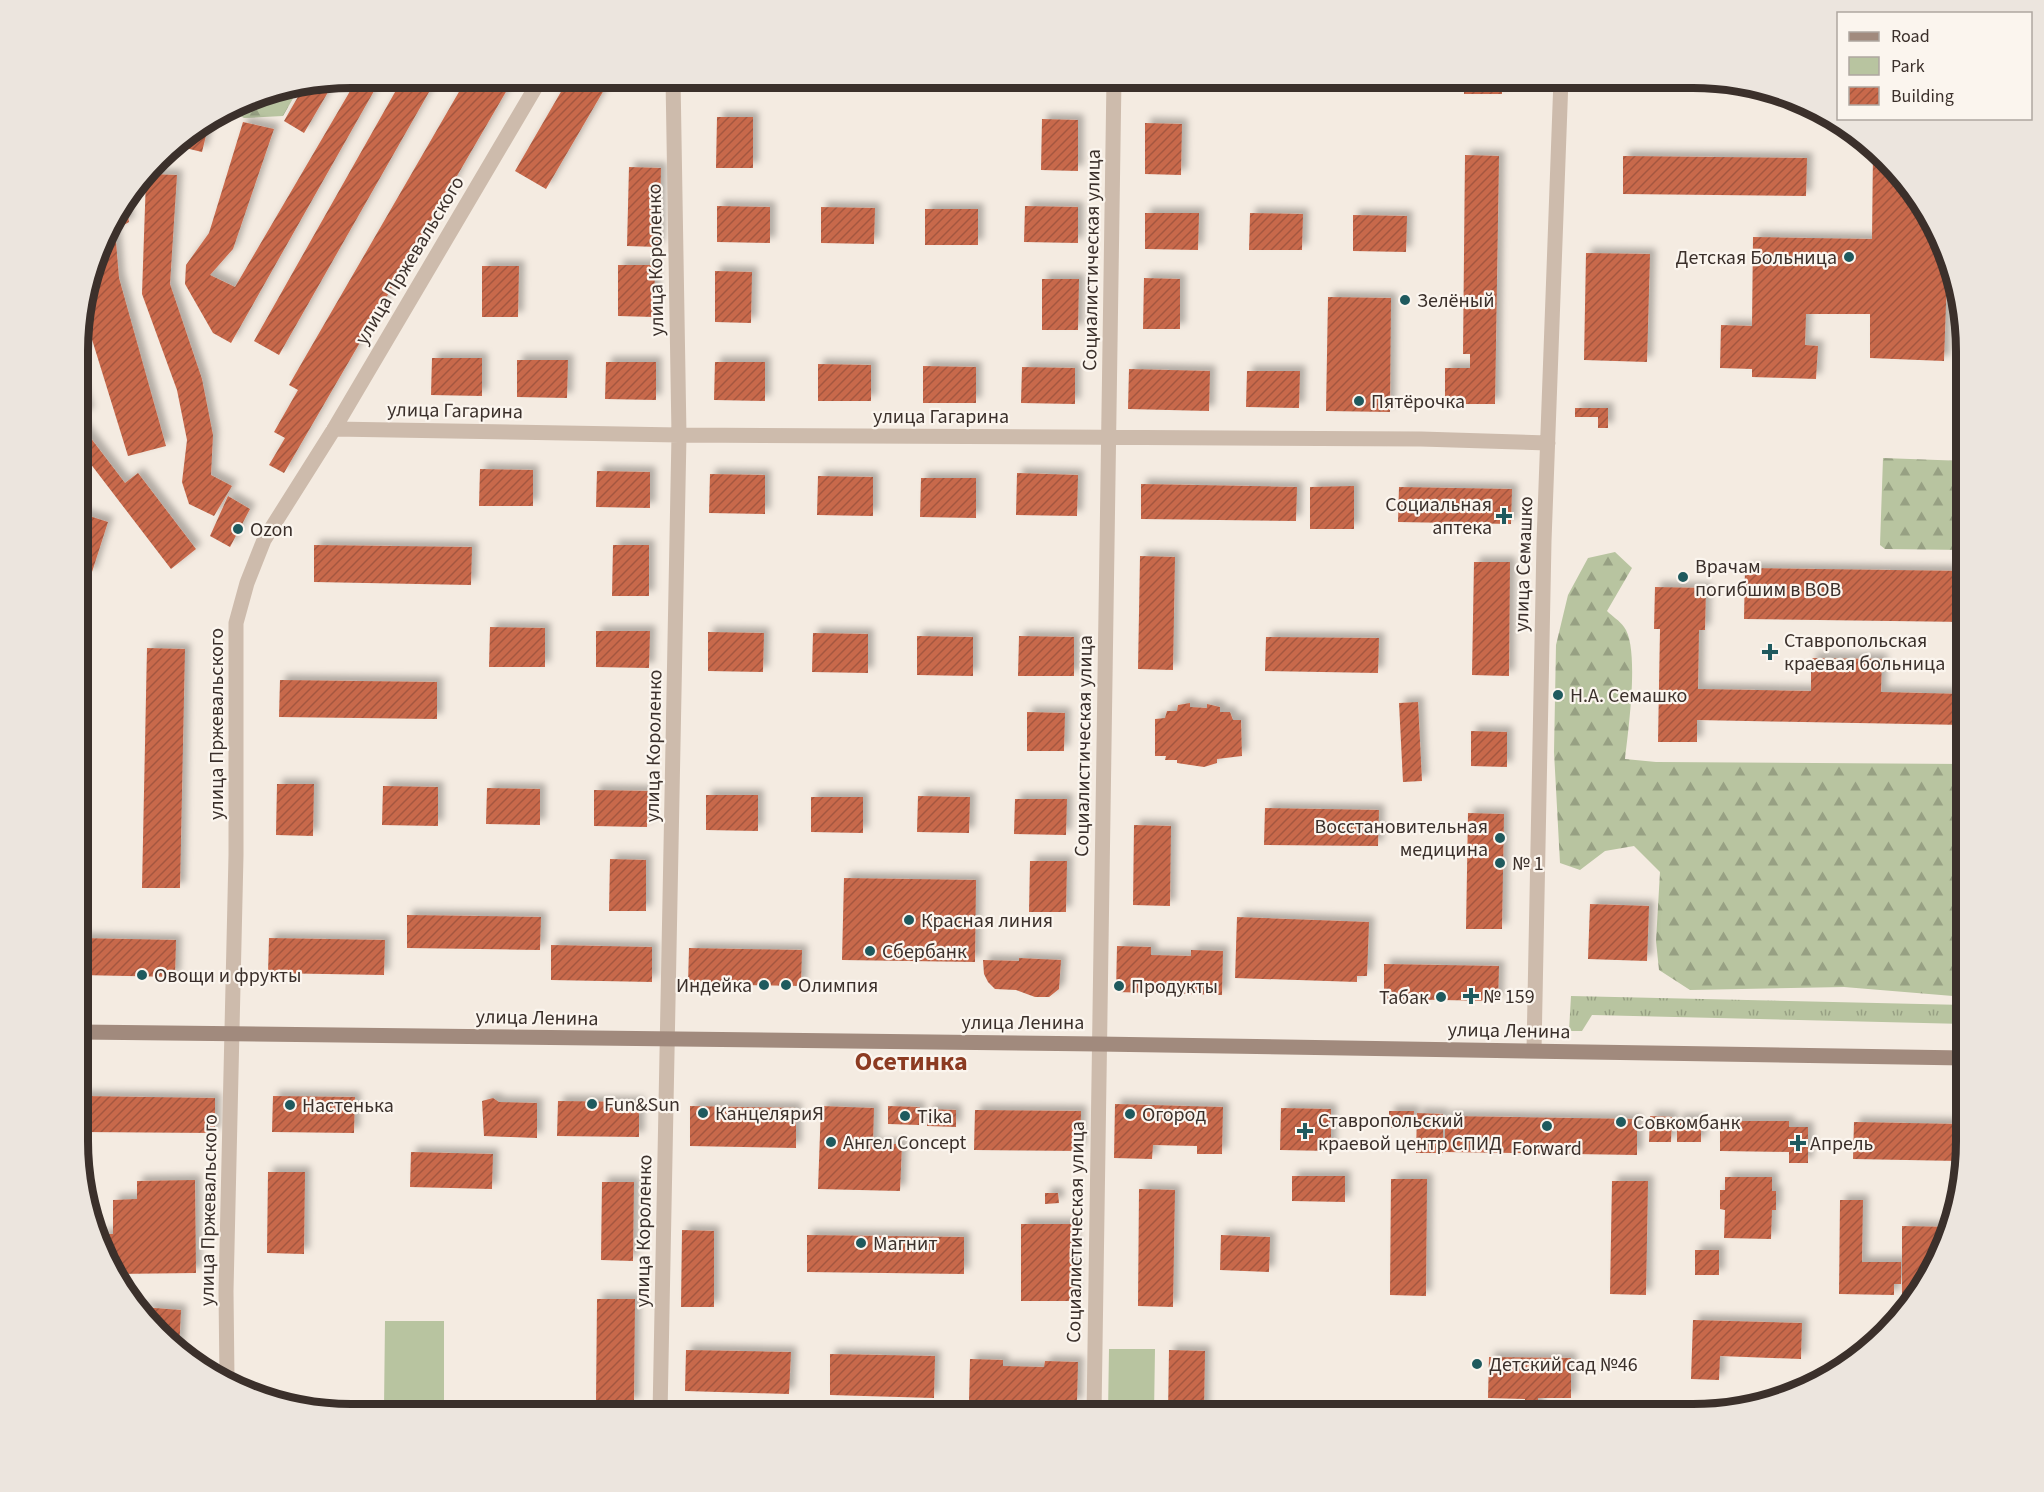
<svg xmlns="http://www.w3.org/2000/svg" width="2044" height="1492" font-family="'Source Sans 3',sans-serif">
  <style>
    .grass { fill: url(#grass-tufts) }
    .forest { fill: url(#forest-firs) }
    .green { fill: #b8c4a0 }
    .building { fill: url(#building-hatch); filter: url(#shadow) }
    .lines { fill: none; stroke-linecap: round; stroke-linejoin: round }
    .street { stroke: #cdbbac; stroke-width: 15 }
    .secondary { stroke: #a18a7d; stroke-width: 15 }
    .poi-dot { fill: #1f5a5e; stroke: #fbf5ee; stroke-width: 2 }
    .labels { text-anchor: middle; stroke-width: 4.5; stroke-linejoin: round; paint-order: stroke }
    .poi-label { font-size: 20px; fill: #3b302b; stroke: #fbf5ee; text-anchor: start }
    .street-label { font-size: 20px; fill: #3b302b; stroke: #fbf5ee }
    .district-label { font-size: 26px; font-weight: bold; fill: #8c3b22; stroke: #fbf5ee }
    .rim { fill: none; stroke: #3b302b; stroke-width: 8 }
  </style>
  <defs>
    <pattern id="grass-tufts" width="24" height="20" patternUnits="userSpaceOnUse" patternTransform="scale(1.5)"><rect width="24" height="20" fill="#b8c4a0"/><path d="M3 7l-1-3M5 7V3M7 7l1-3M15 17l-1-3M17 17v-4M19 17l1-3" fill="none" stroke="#97a083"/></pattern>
    <pattern id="forest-firs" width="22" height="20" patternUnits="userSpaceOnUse" patternTransform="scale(1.5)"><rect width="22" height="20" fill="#b8c4a0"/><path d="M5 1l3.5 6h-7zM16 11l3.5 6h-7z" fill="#97a083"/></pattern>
    <pattern id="building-hatch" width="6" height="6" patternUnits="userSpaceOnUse" patternTransform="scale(1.5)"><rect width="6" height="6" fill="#c8694b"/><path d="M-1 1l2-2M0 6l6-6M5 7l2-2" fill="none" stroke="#a4573f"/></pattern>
    <filter id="shadow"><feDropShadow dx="5.5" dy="-5.5" stdDeviation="3" flood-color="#0004"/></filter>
  </defs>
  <rect width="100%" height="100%" fill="#f4ebe1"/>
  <path class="grass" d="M1571 996 1965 1005V1024L1592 1015 1582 1031H1569Z"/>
  <path class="forest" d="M299 88 283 116 244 118 229 110 247 99Z
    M1883 458 1965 461V550L1885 549 1880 545Z
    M1615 552 1632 568 1607 611C1612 616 1620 621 1624 627 1640 647 1628 733 1625 759L1656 762 1965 764V997L1844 987 1690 990 1659 970 1656 941 1660 872 1634 846 1605 851 1580 870 1560 863 1554 752 1556 645 1568 595 1588 558Z"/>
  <path class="green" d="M385 1321H444V1408H384Z
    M1109 1349H1155L1154 1414H1108Z"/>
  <path class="building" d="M403 78H437L279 355 254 341Z
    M467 78H514L284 473 269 465 285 438 274 432 298 390 289 385Z
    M569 78H611L546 189 515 171Z
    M717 78H771V82H717Z
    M822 78H875V84H822Z
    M928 78H982L981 86H928Z
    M1026 78H1079V84L1026 83Z
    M1146 78H1199V89L1146 88Z
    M1464 78H1502V94H1464Z
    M356 81 374 91 231 343 213 333 185 284 186 265 209 233 243 122 274 129 233 249 210 275 235 287Z
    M334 82 304 133 284 121 303 88Z
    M717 117H753V168H716Z
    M1042 119 1078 120V171L1041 170Z
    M209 123 202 152 173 145 194 132Z
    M1145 123 1182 124 1181 175 1145 174Z
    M1873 151 1938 230 1950 275H1947L1944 361 1870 358V314H1806L1805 345 1818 346 1816 379 1752 377V369L1720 368 1721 325 1752 326 1753 237 1872 239Z
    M1465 155 1499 156 1495 404H1445V368H1470V354H1463Z
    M1623 156 1807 158 1806 196 1623 194Z
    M629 167 661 168 659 247 627 246Z
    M149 174 177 175 170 284 202 379 213 435 211 475 232 486 214 516 189 504 182 482 187 440 177 390 142 294 146 178Z
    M126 204 129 222 115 230 119 278 166 446 128 456 90 333 84 303 106 230Z
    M717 206 770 207V243L717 242Z
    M1025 206 1078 207V243L1024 242Z
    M821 207 875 208 874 244 821 243Z
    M925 209H978V245H925Z
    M1145 213H1199L1198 250 1145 249Z
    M1250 213 1303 214 1302 250H1249Z
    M1353 215 1407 216 1406 252 1353 251Z
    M1586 253 1650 254 1647 362 1584 360Z
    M618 265H655L654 317 618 316Z
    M482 266H519L518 317H482Z
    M715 271 752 272 751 323 715 322Z
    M1144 278 1180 279V329H1143Z
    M1042 279H1079L1078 330H1042Z
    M1328 297 1391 298 1390 412 1326 411Z
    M432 358H482V396L431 395Z
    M517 360H568L567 398 517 397Z
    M606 362H656V400L605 399Z
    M715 362H765V401L714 400Z
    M818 364 871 365V401H818Z
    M923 366 976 367V403H923Z
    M1022 367 1075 368V404L1021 403Z
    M1129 369 1210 371 1209 411 1128 409Z
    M1247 371H1300L1299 408 1246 407Z
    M80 385 89 413 80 417Z
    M1575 408H1608V428H1598V417H1575Z
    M80 424 125 483 138 473 196 549 171 569 80 450Z
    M480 469 533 470V506H479Z
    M597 471 650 472V508L596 507Z
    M1017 473 1078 475 1077 516 1016 515Z
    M710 474 765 475V514L709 513Z
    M818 476 873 477V516L817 515Z
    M921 478H976V518L920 517Z
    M1141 484 1297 487 1296 521 1141 519Z
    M1354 486V529H1310V487Z
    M1399 487 1512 489 1511 524 1398 522Z
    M228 496 250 509 230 547 210 536Z
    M80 513 108 522 91 575 80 571Z
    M314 545 472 547 471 585 314 582Z
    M613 545H649V596H612Z
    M1140 556 1175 557 1173 670 1138 669Z
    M1474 562H1510L1509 676 1472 675Z
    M1745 568 1965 571V622L1744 619Z
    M1655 587 1706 588 1705 630H1699L1698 689 1811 691V658L1882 659 1881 692 1965 694V725L1697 720V742H1658L1660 629H1654Z
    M490 627 545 628V667H489Z
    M596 631H650L649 668 596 667Z
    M708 632 764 633 763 672 708 671Z
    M813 633 868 634V673L812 672Z
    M917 636 973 637V676L917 675Z
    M1019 636 1074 637V676H1018Z
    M1266 637 1379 638 1378 673 1265 671Z
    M147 648 185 649 180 888H142Z
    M280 680 437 682V719L279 717Z
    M1418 702 1422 781 1403 782 1399 703Z
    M1190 703V707L1207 708V704L1220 707V712H1230L1233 720H1241L1242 756 1217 759V763L1204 767 1177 763V760H1165L1166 756H1155V719L1165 718 1167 711H1177L1178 705Z
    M1027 712 1065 713 1064 751H1027Z
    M1471 731 1507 732V767L1471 766Z
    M277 784H314L313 836 276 835Z
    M383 786 438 787V826L382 825Z
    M487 788 540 789V825L486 824Z
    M594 790 648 791 647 827 594 826Z
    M706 795H758V831L706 830Z
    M918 796 970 797 969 833 917 832Z
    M811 797H863V833L811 832Z
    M1015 799H1067L1066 835 1014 834Z
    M1265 808 1379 810 1378 846 1264 845Z
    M1468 813 1504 814 1502 929H1466Z
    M1134 825 1171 826 1170 906 1133 905Z
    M610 859 646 860V911H609Z
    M1030 861H1067L1066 912H1029Z
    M844 878 976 880 975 962 842 960Z
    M1590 904 1649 906 1647 961 1588 959Z
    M407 915 541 917 540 950 407 948Z
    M1237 917 1369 922 1367 976H1357V982L1235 978Z
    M80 938 176 940 175 977 80 975Z
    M269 938 385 940 384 975 268 973Z
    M551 945 652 947V982L551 980Z
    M1117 946 1151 947V955L1191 956V950L1223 951 1222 995 1116 992Z
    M689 948 802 950 801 986 688 984Z
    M1019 958 1061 960 1059 989 1049 997H1035L1016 990 995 989 988 982 984 974 983 960 1019 961Z
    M1384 964 1499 966 1498 1001 1384 999Z
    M1953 1095H1965V1106H1953Z
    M80 1096 215 1098V1133L80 1132Z
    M273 1096 355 1097 354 1133 272 1132Z
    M493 1098 499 1102 537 1103V1138L484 1136 482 1101Z
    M558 1101 639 1102V1137L557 1136Z
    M1115 1104 1223 1107 1222 1154H1197V1146L1153 1145 1152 1159 1114 1158Z
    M690 1106 796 1108V1148L690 1146Z
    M821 1106 874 1108 873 1144H902L900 1191 818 1189Z
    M888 1106 920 1107 919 1125 888 1124Z
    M1281 1108 1331 1109V1151L1280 1150Z
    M928 1109 956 1110V1127L927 1126Z
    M975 1110 1081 1111 1080 1151 974 1150Z
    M1389 1111H1414L1413 1128H1389Z
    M1417 1113 1443 1114V1153H1416Z
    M1445 1116 1637 1119V1155L1445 1152Z
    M1650 1116 1672 1117 1671 1142H1649Z
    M1677 1119H1701V1142H1677Z
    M1720 1121H1789V1127H1808V1163H1789V1152L1720 1151Z
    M1854 1122 1959 1124V1161L1853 1159Z
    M411 1152 493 1154 492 1189 410 1187Z
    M268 1172H305L304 1254 267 1253Z
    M1292 1176H1345V1202L1292 1201Z
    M1725 1177H1772V1191H1776V1210H1772L1771 1239 1724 1238 1725 1210 1720 1209V1190H1725Z
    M1391 1179H1427L1426 1296 1390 1295Z
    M195 1180 196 1273 114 1274 100 1234H113V1200L137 1199V1181Z
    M1612 1181H1648L1646 1295 1610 1294Z
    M602 1182H634L633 1261 601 1260Z
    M1139 1189 1175 1190 1173 1307 1138 1306Z
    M1045 1193H1058L1059 1203 1045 1204Z
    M1840 1200H1863L1862 1262H1901V1284H1894V1295L1839 1294Z
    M1021 1224H1074V1301H1021Z
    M1902 1226 1952 1227 1914 1298H1902Z
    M682 1230 714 1231V1307H681Z
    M807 1235 964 1237V1274L807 1272Z
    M1221 1235 1270 1237 1269 1272 1220 1270Z
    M1695 1250H1719V1275H1695Z
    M597 1299H635L634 1403H596Z
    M142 1307 181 1310 179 1351 142 1308Z
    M1693 1320 1802 1323 1801 1359 1720 1356 1719 1380 1691 1379Z
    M686 1350 791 1352 789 1394 685 1391Z
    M1169 1350 1205 1351 1204 1414H1168Z
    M830 1354 935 1356 934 1398 830 1395Z
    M1489 1357 1571 1358V1398H1538V1414H1524L1525 1399 1488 1398Z
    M970 1359 1003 1360V1366L1044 1367 1045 1361 1078 1362 1077 1404 969 1401Z"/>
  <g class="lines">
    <path class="street" d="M334 429 679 435 1421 439 1548 443
      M1534 1050 1544 541 1561 79
      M227 1380 226 1291 236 855V623L247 583 264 540 334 429 541 78
      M660 1414 679 435 673 78
      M1094 1414 1114 78"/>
    <path class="secondary" d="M80 1032 1098 1044 1965 1058"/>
  </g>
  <g class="poi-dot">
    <circle cx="1849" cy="257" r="6"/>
    <circle cx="1405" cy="300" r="6"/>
    <circle cx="1359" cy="401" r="6"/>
    <path d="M1501 507h6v6h6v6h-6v6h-6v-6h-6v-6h6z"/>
    <circle cx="238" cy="529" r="6"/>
    <circle cx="1683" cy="577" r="6"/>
    <path d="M1767 643h6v6h6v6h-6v6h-6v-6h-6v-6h6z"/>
    <circle cx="1558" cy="695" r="6"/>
    <circle cx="1500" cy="838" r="6"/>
    <circle cx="1500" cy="863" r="6"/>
    <circle cx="909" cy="920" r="6"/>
    <circle cx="870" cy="951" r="6"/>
    <circle cx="142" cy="975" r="6"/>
    <circle cx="764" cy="985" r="6"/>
    <circle cx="786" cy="985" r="6"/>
    <circle cx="1119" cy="986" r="6"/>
    <path d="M1468 987h6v6h6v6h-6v6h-6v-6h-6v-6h6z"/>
    <circle cx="1441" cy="997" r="6"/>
    <circle cx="592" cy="1104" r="6"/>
    <circle cx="290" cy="1105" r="6"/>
    <circle cx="703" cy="1113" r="6"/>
    <circle cx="1130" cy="1114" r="6"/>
    <circle cx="905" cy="1116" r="6"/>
    <circle cx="1621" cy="1122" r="6"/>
    <circle cx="1547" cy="1126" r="6"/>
    <path d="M1302 1122h6v6h6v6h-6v6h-6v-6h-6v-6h6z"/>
    <circle cx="831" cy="1142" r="6"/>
    <path d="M1795 1134h6v6h6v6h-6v6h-6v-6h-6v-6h6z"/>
    <circle cx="861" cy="1243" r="6"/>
    <circle cx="1477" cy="1364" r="6"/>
  </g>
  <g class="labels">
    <g class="poi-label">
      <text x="1837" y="264" text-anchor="end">Детская Больница</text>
      <text x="1417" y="307">Зелёный</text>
      <text x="1371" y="408">Пятёрочка</text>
      <text x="1492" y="511" text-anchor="end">Социальная<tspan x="1492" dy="23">аптека</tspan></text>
      <text x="250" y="536">Ozon</text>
      <text x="1695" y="573">Врачам<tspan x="1695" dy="23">погибшим в ВОВ</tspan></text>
      <text x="1784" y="647">Ставропольская<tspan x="1784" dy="23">краевая больница</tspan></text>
      <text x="1570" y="702">Н.А. Семашко</text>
      <text x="1488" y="833" text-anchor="end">Восстановительная<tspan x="1488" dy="23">медицина</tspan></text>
      <text x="1512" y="870">№ 1</text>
      <text x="921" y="927">Красная линия</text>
      <text x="882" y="958">Сбербанк</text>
      <text x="154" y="982">Овощи и фрукты</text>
      <text x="752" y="992" text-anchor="end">Индейка</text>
      <text x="798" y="992">Олимпия</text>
      <text x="1131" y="993">Продукты</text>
      <text x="1483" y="1003">№ 159</text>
      <text x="1429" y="1004" text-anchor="end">Табак</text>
      <text x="604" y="1111">Fun&amp;Sun</text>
      <text x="302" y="1112">Настенька</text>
      <text x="715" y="1120">КанцеляриЯ</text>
      <text x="1142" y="1121">Огород</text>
      <text x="917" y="1123">Tika</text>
      <text x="1318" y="1127">Ставропольский<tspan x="1318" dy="23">краевой центр СПИД</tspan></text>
      <text x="1633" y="1129">Совкомбанк</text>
      <text x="843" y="1149">Ангел Concept</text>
      <text x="1810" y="1150">Апрель</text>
      <text x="1547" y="1155" text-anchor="middle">Forward</text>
      <text x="873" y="1250">Магнит</text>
      <text x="1489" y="1371">Детский сад №46</text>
    </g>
    <g class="street-label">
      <text transform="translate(409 260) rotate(-59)" y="7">улица Пржевальского</text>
      <text transform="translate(655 260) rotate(-91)" y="7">улица Короленко</text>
      <text transform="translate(1091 260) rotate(-89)" y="7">Социалистическая улица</text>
      <text transform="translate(455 410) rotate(1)" y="7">улица Гагарина</text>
      <text x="941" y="423">улица Гагарина</text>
      <text transform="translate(1523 564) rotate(-88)" y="7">улица Семашко</text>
      <text transform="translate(216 724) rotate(-90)" y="7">улица Пржевальского</text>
      <text transform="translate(653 746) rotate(-89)" y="7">улица Короленко</text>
      <text transform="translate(1083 746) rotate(-89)" y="7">Социалистическая улица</text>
      <text transform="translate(537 1017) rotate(1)" y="7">улица Ленина</text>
      <text x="1023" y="1029">улица Ленина</text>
      <text transform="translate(1509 1030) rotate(1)" y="7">улица Ленина</text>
      <text transform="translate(208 1210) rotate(-89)" y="7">улица Пржевальского</text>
      <text transform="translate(643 1231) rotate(-89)" y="7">улица Короленко</text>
      <text transform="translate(1075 1232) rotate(-89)" y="7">Социалистическая улица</text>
    </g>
    <g class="district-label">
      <text x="911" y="1070">Осетинка</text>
    </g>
  </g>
  <path d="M0 0H2044V1492H0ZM351 88H1693A263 263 0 0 1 1956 351V1141A263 263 0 0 1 1693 1404H351A263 263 0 0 1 88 1141V351A263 263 0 0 1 351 88Z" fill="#ece5de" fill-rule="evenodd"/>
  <path class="rim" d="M351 88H1693A263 263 0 0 1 1956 351V1141A263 263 0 0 1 1693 1404H351A263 263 0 0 1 88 1141V351A263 263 0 0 1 351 88Z"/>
  <rect x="1837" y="12" width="195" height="108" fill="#fbf5ee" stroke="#aea6a0" stroke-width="1.5"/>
  <rect x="1849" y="32" width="30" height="9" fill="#a18a7d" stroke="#aea6a0" stroke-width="1.5"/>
  <text x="1891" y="42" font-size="18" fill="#3b302b">Road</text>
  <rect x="1849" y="57" width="30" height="18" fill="#b8c4a0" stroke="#aea6a0" stroke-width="1.5"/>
  <text x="1891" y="72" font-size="18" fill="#3b302b">Park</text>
  <rect x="1849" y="87" width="30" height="18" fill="url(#building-hatch)" stroke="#aea6a0" stroke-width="1.5"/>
  <text x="1891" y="102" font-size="18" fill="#3b302b">Building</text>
</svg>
